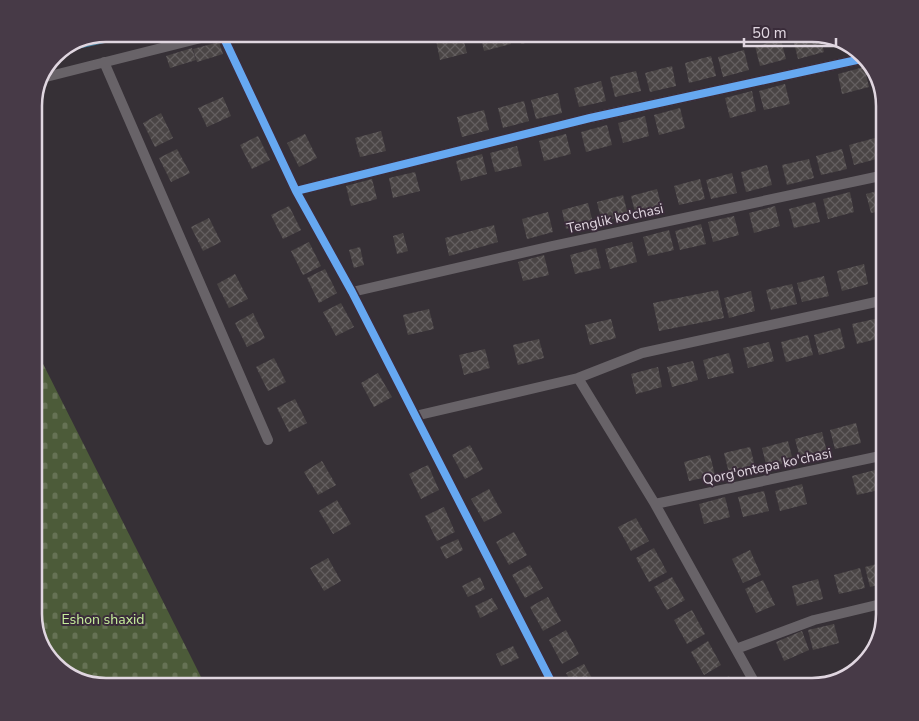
<svg xmlns="http://www.w3.org/2000/svg" width="919" height="721" font-family="'Nunito Sans',sans-serif">
  <style>
    .cemetery { fill: url(#cemetery-stones) }
    .lines { fill: none; stroke-linecap: round; stroke-linejoin: round }
    .stream { stroke: #4581a0; stroke-width: 4 }
    .building { fill: url(#building-cross-hatch) }
    .minor { stroke: #686368; stroke-width: 10 }
    .cycleway-casing { stroke: #3a2c3a; stroke-width: 11 }
    .cycleway { stroke: #66a8f1; stroke-width: 8 }
    .labels { text-anchor: middle; stroke-width: 4; stroke-linejoin: round; paint-order: stroke }
    .street-label { font-size: 14px; fill: #e0d6e0; stroke: #3a2c3a }
    .park-label { font-size: 14px; fill: #c7ef9c; stroke: #3a2c3a }
    .rim { fill: none; stroke: #e0d6e0; stroke-width: 2.5 }
  </style>
  <defs>
    <pattern id="cemetery-stones" width="16" height="16" patternUnits="userSpaceOnUse" patternTransform="scale(1.25)"><rect width="16" height="16" fill="#4c5b39"/><path d="M2 7V4a2 2 0 0 1 4 0v3zM10 15v-3a2 2 0 0 1 4 0v3z" fill="#667255"/></pattern>
    <pattern id="building-cross-hatch" width="8" height="8" patternUnits="userSpaceOnUse" patternTransform="scale(1.25)"><rect width="8" height="8" fill="#4a4545"/><path d="M0 0l8 8M0 8l8-8" fill="none" stroke="#645f60"/></pattern>
  </defs>
  <rect width="100%" height="100%" fill="#363036"/>
  <path class="cemetery" d="M34 346 190 655 206 687H106L59 669 34 619Z"/>
  <g class="lines">
    <path class="stream" d="M64 50 135 34"/>
  </g>
  <path class="building" d="M462 34 467 53 440 60 436 40Z
    M480 34H508L511 44 484 51Z
    M518 34H546L547 38 521 44Z
    M813 34 820 36 824 52 798 59 793 39Z
    M781 40 786 59 760 66 755 46Z
    M219 42 223 54 197 62 193 49Z
    M192 48 196 60 170 68 166 56Z
    M744 50 749 70 723 77 718 57Z
    M711 56 716 76 689 83 685 63Z
    M672 66 676 86 650 92 645 73Z
    M864 67 869 87 842 94 838 74Z
    M636 71 641 91 615 97 610 77Z
    M601 81 606 101 579 107 574 88Z
    M785 84 790 104 764 110 759 91Z
    M752 91 756 111 730 118 725 98Z
    M558 93 562 113 536 119 531 100Z
    M223 97 231 116 207 127 198 108Z
    M524 101 529 121 503 128 498 108Z
    M680 108 685 128 659 135 654 115Z
    M484 110 489 130 462 137 457 117Z
    M161 113 173 138 155 147 143 123Z
    M645 116 649 136 623 143 618 123Z
    M607 125 612 145 586 152 581 132Z
    M381 131 386 151 360 157 355 138Z
    M305 134 317 158 299 167 287 143Z
    M566 134 571 154 544 161 539 141Z
    M258 136 270 160 252 169 240 145Z
    M875 138 880 158 854 165 849 145Z
    M517 146 522 166 495 172 490 153Z
    M177 149 190 173 171 182 159 158Z
    M842 149 847 169 821 175 816 156Z
    M482 154 487 174 461 181 456 161Z
    M809 159 814 178 787 185 782 165Z
    M767 165 772 185 746 192 741 172Z
    M415 172 420 191 393 198 389 178Z
    M732 173 737 193 711 199 706 180Z
    M372 179 377 199 351 206 346 186Z
    M700 179 705 199 679 205 674 186Z
    M657 189 662 209 636 216 631 196Z
    M885 189V210L871 213 866 194Z
    M850 192 854 212 828 219 823 199Z
    M623 195 628 215 602 222 597 202Z
    M815 202 820 222 794 228 789 209Z
    M588 203 593 223 566 229 562 210Z
    M289 206 301 230 283 239 271 215Z
    M775 206 780 226 754 233 749 213Z
    M548 212 553 232 527 239 522 219Z
    M734 216 739 235 713 242 708 222Z
    M209 218 221 242 203 251 191 227Z
    M701 224 706 244 680 250 675 231Z
    M494 225 498 242 449 256 445 238Z
    M669 230 674 250 648 256 643 237Z
    M403 233 408 251 397 254 393 236Z
    M309 242 321 266 303 275 291 251Z
    M632 242 637 262 610 269 605 249Z
    M360 247 364 265 354 268 349 250Z
    M596 248 601 268 575 274 570 255Z
    M544 255 549 275 523 281 518 262Z
    M864 264 868 284 842 291 837 271Z
    M325 269 337 293 319 303 307 278Z
    M235 274 248 299 229 308 217 284Z
    M824 276 829 296 802 302 797 283Z
    M792 284 797 304 771 310 766 290Z
    M718 290 724 318 659 331 653 303Z
    M751 291 755 311 729 318 724 298Z
    M341 303 354 327 336 336 323 312Z
    M429 309 434 329 408 335 403 315Z
    M253 313 265 338 247 347 235 323Z
    M879 318 884 337 857 344 852 324Z
    M611 319 616 338 590 345 585 325Z
    M840 328 845 348 819 355 814 335Z
    M808 335 813 355 786 362 781 342Z
    M539 339 544 358 518 365 513 345Z
    M769 342 774 361 748 368 743 348Z
    M485 349 490 368 464 375 459 355Z
    M729 353 734 373 708 379 703 360Z
    M274 358 286 382 268 391 256 367Z
    M693 361 698 380 672 387 667 367Z
    M658 367 662 387 636 394 631 374Z
    M378 373 392 397 374 407 361 383Z
    M295 399 307 423 289 432 277 408Z
    M856 423 861 443 835 449 830 430Z
    M822 432 827 452 800 458 795 439Z
    M788 441 793 461 767 468 762 448Z
    M470 445 483 469 465 479 452 455Z
    M750 447 755 466 729 473 724 453Z
    M710 455 715 475 689 481 684 462Z
    M322 461 336 485 318 495 304 472Z
    M428 465 439 490 421 499 409 474Z
    M879 469 883 489 857 495 852 476Z
    M802 484 807 504 780 511 775 491Z
    M489 489 502 513 484 522 471 499Z
    M764 491 769 511 743 517 738 497Z
    M725 497 730 517 704 524 699 504Z
    M337 500 351 524 333 534 319 511Z
    M444 507 455 532 437 541 425 516Z
    M636 518 649 541 631 551 618 527Z
    M514 532 527 555 509 565 496 542Z
    M458 539 463 550 446 559 440 547Z
    M654 548 667 572 649 582 636 558Z
    M750 550 761 575 743 583 732 559Z
    M328 558 341 581 324 591 310 568Z
    M885 562V583L870 587 865 567Z
    M530 565 543 588 525 598 512 575Z
    M860 568 865 588 839 594 834 575Z
    M480 577 485 589 468 597 462 586Z
    M672 577 685 600 667 610 654 587Z
    M818 579 823 599 797 606 792 586Z
    M763 580 775 605 756 613 745 589Z
    M548 597 561 621 543 631 530 607Z
    M492 598 498 609 480 618 475 606Z
    M692 610 705 634 687 644 674 620Z
    M885 612V615L879 632 875 615Z
    M834 624 839 643 813 650 808 630Z
    M566 630 579 654 562 664 549 640Z
    M802 631 809 650 784 661 776 642Z
    M708 641 721 665 704 675 691 652Z
    M513 646 519 658 501 666 496 654Z
    M584 664 597 687H574L566 673Z
    M729 676 735 687H710Z
    M367 679 371 687H346Z
    M530 679 535 687H515Z"/>
  <g class="lines">
    <path class="minor" d="M222 34 296 191 352 292 554 687
      M104 62 268 440
      M46 77 217 34
      M296 191 590 118 866 58
      M352 292 552 246 885 175
      M578 378 655 504 757 687
      M415 416 578 378 642 353 885 300
      M655 504 885 455
      M736 649 814 620 885 603"/>
    <g class="cycleway-casing">
      <path id="cycleway" d="M222 34 296 191 352 292 554 687
        M296 191 590 118 866 58"/>
    </g>
    <use href="#cycleway" class="cycleway"/>
  </g>
  <g class="labels">
    <g class="street-label">
      <text transform="translate(615 218) rotate(-12)" y="5">Tenglik ko'chasi</text>
      <text transform="translate(767 466) rotate(-12)" y="5">Qorg'ontepa ko'chasi</text>
    </g>
    <g class="park-label">
      <text x="103" y="624">Eshon shaxid</text>
    </g>
  </g>
  <path d="M0 0H919V721H0ZM106 42H812A64 64 0 0 1 876 106V614A64 64 0 0 1 812 678H106A64 64 0 0 1 42 614V106A64 64 0 0 1 106 42Z" fill="#473a47" fill-rule="evenodd"/>
  <path class="rim" d="M106 42H812A64 64 0 0 1 876 106V614A64 64 0 0 1 812 678H106A64 64 0 0 1 42 614V106A64 64 0 0 1 106 42Z"/>
  <path d="M744 38v8h92v-8" fill="none" stroke="#e0d6e0" stroke-width="2.5"/>
  <text x="752" y="38" font-size="15" fill="#e0d6e0" stroke="#3a2c3a" stroke-width="4" paint-order="stroke">50 m</text>
</svg>
